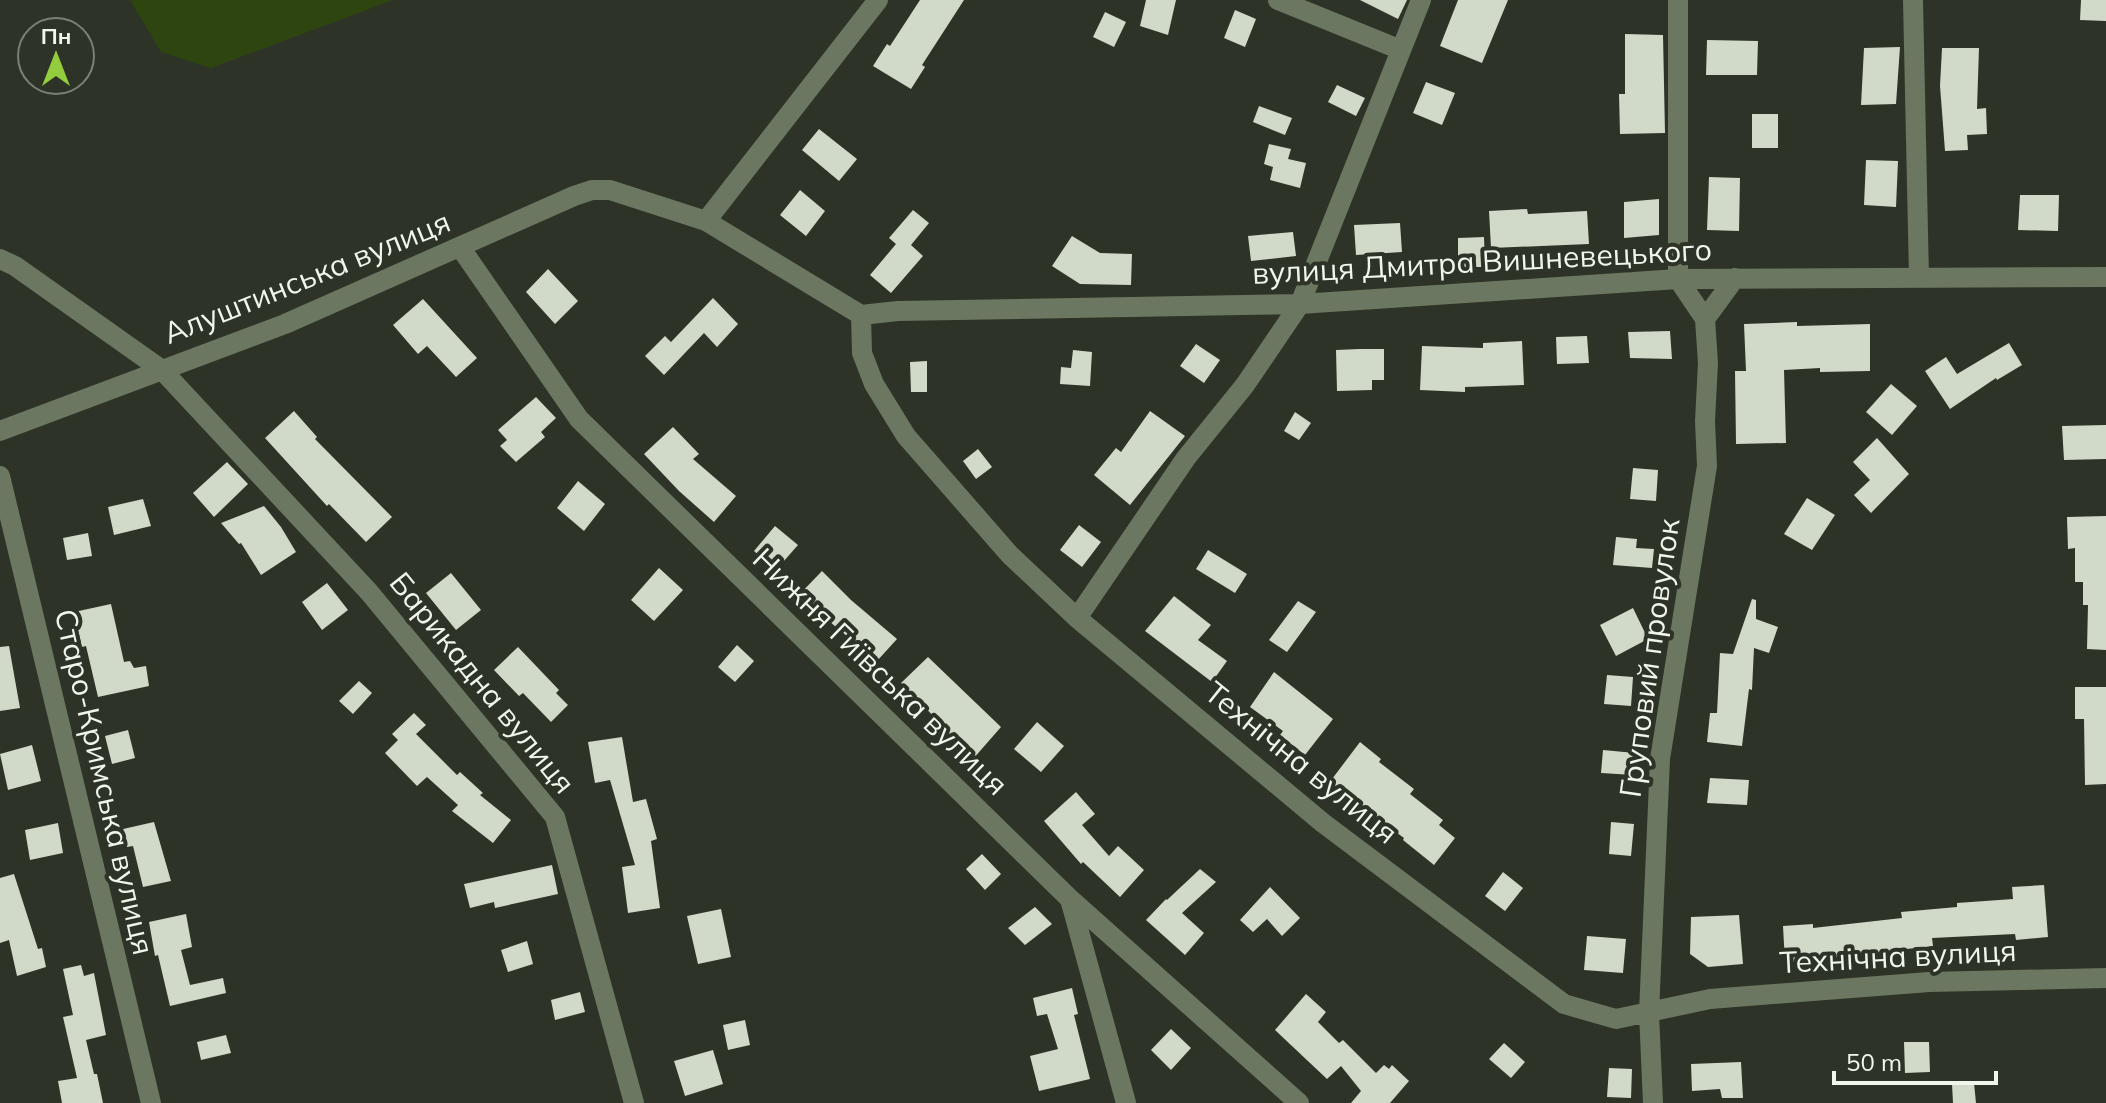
<svg xmlns="http://www.w3.org/2000/svg" width="2106" height="1103" font-family="Mulish,sans-serif">
  <style>
    .green { fill: #2f4510 }
    .building { fill: #d1d9c9 }
    .lines { fill: none; stroke-linecap: round; stroke-linejoin: round }
    .street { stroke: #6b7760; stroke-width: 20 }
    .labels { text-anchor: middle; stroke-width: 8; stroke-linejoin: round; paint-order: stroke }
    .street-label { font-size: 30px; fill: #f1f6ed; stroke: #2d3327 }
  </style>
  <rect width="100%" height="100%" fill="#2d3327"/>
  <path class="green" d="M130 0H393L211 68 161 52Z"/>
  <path class="building" d="M920 0H964L922 65 925 67 911 89 873 66 887 44 890 46Z
    M1146 0H1176L1168 35 1140 26Z
    M1360 0H1407L1398 19Z
    M1458 0H1508L1482 63 1440 46Z
    M2081 0H2106V21L2080 20Z
    M1235 10 1256 19 1245 47 1224 38Z
    M1105 12 1126 22 1114 47 1093 37Z
    M1625 34 1663 35 1665 133 1620 134 1619 94H1625Z
    M1707 40 1758 41 1757 75H1706Z
    M1900 47 1896 104 1861 105 1864 48Z
    M1942 48H1979L1977 109 1986 108 1987 134 1967 135 1968 150 1945 151 1940 86Z
    M1426 82 1455 93 1442 125 1413 113Z
    M1337 85 1365 98 1356 116 1328 102Z
    M1259 106 1292 118 1285 135 1253 122Z
    M1752 114H1778V148H1752Z
    M819 129 857 159 839 181 802 150Z
    M1269 144 1291 149 1288 159 1306 163 1300 188 1270 180 1273 167 1264 164Z
    M1866 160 1898 161 1896 207 1864 205Z
    M1709 177 1740 178 1739 231 1707 230Z
    M800 190 825 211 806 236 780 215Z
    M2020 195H2059L2058 231 2018 230Z
    M1659 199V235L1624 238V202Z
    M1527 209 1528 214 1587 211 1589 244 1491 248 1489 211Z
    M913 210 929 223 911 245 923 256 891 293 870 275 896 244 889 238Z
    M1400 223 1402 252 1356 255 1354 225Z
    M1293 232 1296 256 1251 261 1248 236Z
    M1072 236 1100 253 1132 254 1131 285 1080 284 1052 266Z
    M1484 237 1485 267H1458V238Z
    M548 269 578 301 555 324 526 292Z
    M713 298 738 324 717 347 704 333 664 375 645 356 665 336 671 342Z
    M423 299 477 358 456 377 427 346 418 354 393 325Z
    M1797 322V326L1870 324V371L1820 372V368L1784 370 1786 443 1736 444 1735 371H1746L1744 324Z
    M1670 331 1672 359 1630 358 1628 332Z
    M1587 336 1589 363 1557 364 1556 337Z
    M1522 341 1524 385 1465 387V392L1420 390 1422 346 1483 348V343Z
    M2009 343 2022 365 1997 380 1996 378 1950 409 1925 371 1946 357 1957 374Z
    M1196 344 1220 360 1204 383 1180 366Z
    M1359 349H1384V380H1372V390L1337 391 1336 350Z
    M1073 350 1092 352 1090 386 1060 384 1061 367 1071 368Z
    M927 361V392H911L910 362Z
    M1891 384 1917 406 1892 435 1866 412Z
    M536 397 556 418 541 432 545 437 516 462 500 446 507 440 498 430Z
    M294 411 317 437 315 439 392 517 366 542 329 504 327 506 265 438Z
    M1150 411 1185 436 1130 505 1094 475 1116 448 1121 452Z
    M1295 412 1311 423 1299 440 1284 431Z
    M2106 425V459L2064 460 2062 426Z
    M673 427 699 454 693 459 736 496 714 522 679 491 644 454Z
    M1877 438 1909 474 1871 513 1854 495 1870 480 1853 462Z
    M978 449 992 467 976 479 963 461Z
    M227 462 248 484 214 517 193 493Z
    M1633 468 1658 470 1656 501 1630 499Z
    M578 481 605 504 584 531 557 508Z
    M1807 498 1835 515 1812 550 1784 534Z
    M143 499 151 526 114 535 108 507Z
    M264 506 281 527 296 552 261 575 241 543 239 544 221 523Z
    M2106 516V650L2087 649 2088 605H2083V582H2075V548L2068 549 2067 517Z
    M1079 525 1101 542 1082 567 1060 550Z
    M775 526 798 545 776 570 754 551Z
    M88 533 92 556 67 560 63 538Z
    M1616 537 1637 539 1636 548 1654 549 1652 568 1613 565Z
    M1208 550 1247 574 1235 593 1196 569Z
    M659 568 683 590 654 621 631 600Z
    M822 571 851 600 897 639 877 661 830 622 827 625 797 597Z
    M451 573 481 610 456 630 426 593Z
    M327 583 348 610 322 630 302 602Z
    M1174 596 1211 625 1198 640 1227 661 1212 682 1145 631Z
    M1752 599 1756 600V619L1778 627 1769 653 1754 648 1752 690 1749 689 1742 746 1707 742 1710 713H1717L1720 653 1733 654Z
    M1298 601 1316 612 1287 652 1269 640Z
    M111 604 124 662 130 661 134 668 146 666 149 686 98 697 86 646 82 647 74 612Z
    M1633 608 1648 639 1616 656 1600 625Z
    M737 645 754 661 735 682 718 667Z
    M9 646 20 708 0 711V647Z
    M518 647 559 690 556 693 568 705 551 722 523 693 519 696 494 670Z
    M928 657 1001 727 973 759 944 733 947 730 901 683Z
    M1274 672 1333 719 1305 755 1280 735 1283 731 1250 707Z
    M1607 675 1633 677 1631 706 1604 704Z
    M359 681 372 693 353 714 339 701Z
    M2075 687H2106V784L2085 785 2084 719H2075Z
    M414 713 426 725 416 734 457 775 460 772 483 793 480 795 511 820 493 843 452 811 458 805 427 777 417 786 385 753 398 740 392 734Z
    M1037 722 1064 746 1041 772 1014 749Z
    M128 730 135 758 112 764 105 736Z
    M622 737 633 802 646 799 657 839 651 841 660 908 628 913 622 867 635 865 610 780 595 783 588 742Z
    M1360 742 1381 759 1379 762 1414 789 1410 794 1443 820 1439 825 1455 838 1434 865 1403 840 1404 838 1329 783Z
    M32 745 41 781 8 790 0 754Z
    M1603 750 1635 753 1633 775 1601 773Z
    M1710 778 1749 780 1747 805 1707 803Z
    M1076 792 1095 814 1082 825 1109 856 1118 846 1144 870 1120 897 1083 862 1081 864 1044 821Z
    M154 822 171 881 143 887 133 846 127 847 123 829Z
    M1611 822 1634 824 1631 856 1609 854Z
    M58 823 63 853 30 860 25 830Z
    M982 854 1001 874 985 890 966 869Z
    M552 865 558 894 495 908 494 902 470 908 464 884Z
    M1200 869 1216 882 1182 913 1204 933 1185 955 1146 920 1166 899 1167 900Z
    M1503 872 1523 888 1505 911 1485 896Z
    M14 874 38 949 42 948 46 967 17 976 9 940 0 943V878Z
    M2044 885 2048 937 2016 940 2015 934 1932 938 1933 946 1785 963 1783 926 1813 924V928L1902 918 1901 912 1957 907V903L2013 899 2012 887Z
    M1270 887 1300 918 1282 936 1267 919 1253 932 1240 920Z
    M1035 907 1052 924 1025 945 1008 928Z
    M721 909 731 957 698 964 687 916Z
    M186 914 192 947 181 950 190 985 223 978 226 993 170 1006 158 955 155 956 149 922Z
    M1739 915 1743 964 1708 967 1690 954 1691 917Z
    M1587 936 1626 939 1623 973 1584 970Z
    M527 941 533 964 508 972 501 950Z
    M81 965 84 976 94 973 106 1035 86 1040 94 1074H97L103 1103H62L58 1081 77 1078 63 1017 73 1015 63 969Z
    M1072 988 1078 1014 1074 1015 1090 1079 1039 1091 1030 1056 1058 1049 1047 1014 1037 1016 1033 998Z
    M580 992 585 1012 555 1020 551 1000Z
    M1306 994 1326 1012 1318 1022 1339 1043 1343 1040 1376 1073 1384 1065 1389 1069 1392 1065 1409 1081 1390 1103H1351L1361 1091 1341 1066 1327 1079 1275 1030Z
    M745 1020 750 1045 728 1050 723 1025Z
    M1171 1029 1191 1048 1171 1070 1151 1050Z
    M226 1035 231 1053 201 1060 197 1042Z
    M1904 1042H1929L1930 1072 1905 1073Z
    M1504 1043 1525 1062 1511 1078 1489 1059Z
    M713 1050 723 1084 685 1096 674 1061Z
    M1741 1062 1743 1098H1722L1720 1089 1692 1091 1691 1064Z
    M1609 1068 1632 1069 1631 1098 1607 1097Z
    M1974 1083 1976 1103H1953L1952 1084Z"/>
  <g class="lines">
    <path class="street" d="M1278 0 1401 50
      M1913 0 1919 278
      M706 221 878 0
      M460 247 579 419 1069 898 1299 1103
      M0 259 15 266 162 370 369 592 555 817 634 1103
      M861 315 898 311 1300 304 1678 279 2106 277
      M1705 319 1735 278
      M0 431 285 324 574 196 592 190H610L706 221 861 315 862 353 874 384 906 436 1010 555 1077 618 1323 823 1564 1004 1616 1019 1710 999 1929 982 2106 978
      M0 476 151 1103
      M1077 618 1186 458 1245 385 1300 304 1421 0
      M1070 899 1126 1103
      M1653 1103 1649 1013 1660 759 1707 466 1705 421 1708 363 1705 319 1678 279V0"/>
  </g>
  <g class="labels">
    <g class="street-label">
      <text transform="translate(1482 262) rotate(-3)" y="10">вулиця Дмитра Вишневецького</text>
      <text transform="translate(307 278) rotate(-22)" y="10">Алуштинська вулиця</text>
      <text transform="translate(1650 658) rotate(-82)" y="10">Груповий провулок</text>
      <text transform="translate(880 672) rotate(44)" y="10">Нижня Гиївська вулиця</text>
      <text transform="translate(482 683) rotate(51)" y="10">Барикадна вулиця</text>
      <text transform="translate(1301 763) rotate(39)" y="10">Технічна вулиця</text>
      <text transform="translate(104 782) rotate(77)" y="10">Старо-Кримська вулиця</text>
      <text transform="translate(1898 957) rotate(-3)" y="10">Технічна вулиця</text>
    </g>
  </g>
  <g transform="translate(56 56)"><circle r="38" fill="#2d3327" stroke="#7b8176" stroke-width="2"/>
  <path d="M0-6L14 30L0 20L-14 30Z" fill="#93cd3e"/>
  <text y="-12" font-size="22" font-weight="bold" text-anchor="middle" fill="#f1f6ed">Пн</text>
  </g>
  <path d="M1834 1071v12h162v-12" fill="none" stroke="#f1f6ed" stroke-width="4"/>
  <text x="1846" y="1071" font-size="24" fill="#f1f6ed" stroke="#2d3327" stroke-width="6" paint-order="stroke">50 m</text>
</svg>
